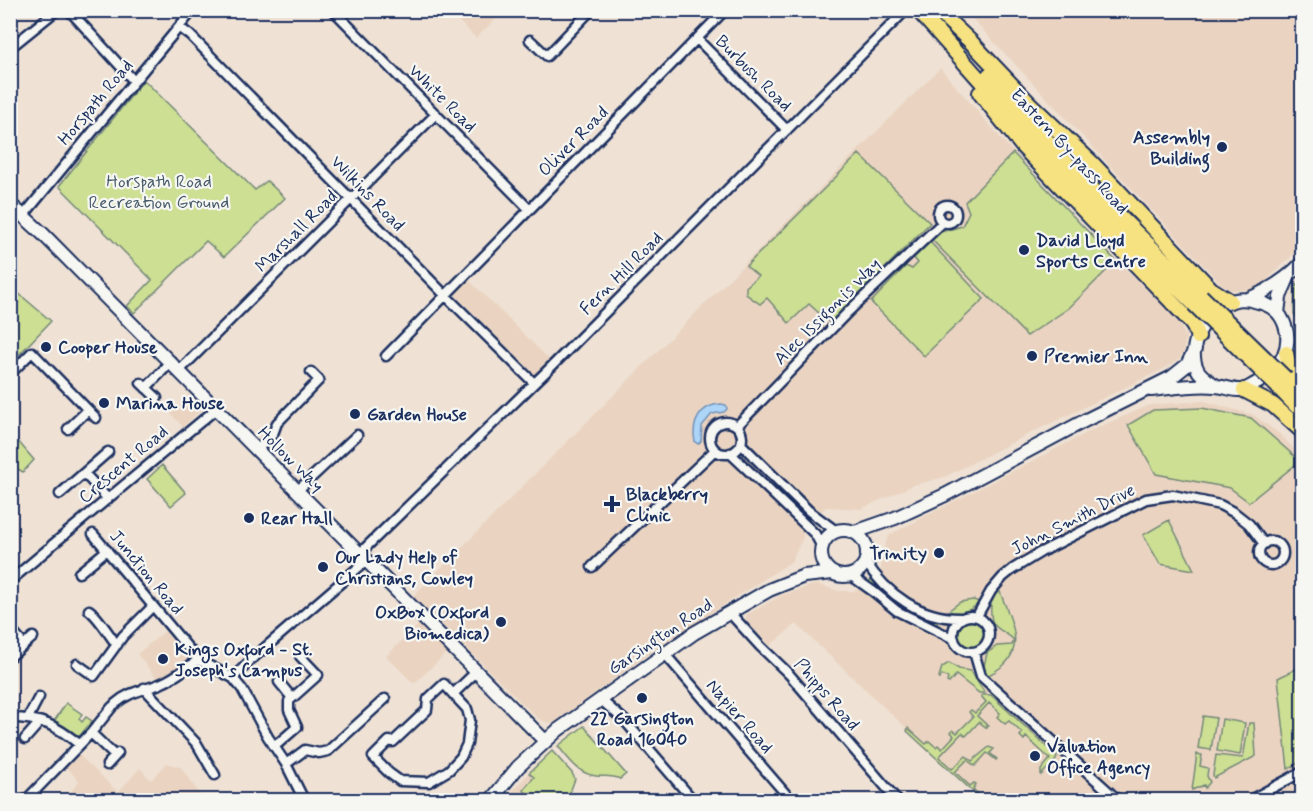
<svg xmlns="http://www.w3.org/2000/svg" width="1313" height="811" font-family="Mynerve,sans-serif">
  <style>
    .built { fill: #ead4c1 }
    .green { fill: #ccdf93; stroke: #748778; stroke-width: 1.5 }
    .water { fill: #add5f8; stroke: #7393ba; stroke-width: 1.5 }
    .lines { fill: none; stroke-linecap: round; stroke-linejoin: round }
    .minor-casing { stroke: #1b2f5e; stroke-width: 13 }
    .secondary-casing { stroke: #1b2f5e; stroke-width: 16 }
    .trunk-casing { stroke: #1b2f5e; stroke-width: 18 }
    .minor { stroke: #f6f6f2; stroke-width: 8 }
    .secondary { stroke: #f6f6f2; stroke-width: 12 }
    .trunk { stroke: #f7e281; stroke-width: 14 }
    .trunk-bridge-casing { stroke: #1b2f5e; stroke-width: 18; stroke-linecap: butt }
    .trunk-bridge { stroke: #f7e281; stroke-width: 14 }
    .poi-dot { fill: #1b2f5e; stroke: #f6f6f2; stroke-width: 2 }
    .labels { text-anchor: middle; stroke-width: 4.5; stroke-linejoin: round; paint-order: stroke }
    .street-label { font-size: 18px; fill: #1b2f5e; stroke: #f6f6f2 }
    .poi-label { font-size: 18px; font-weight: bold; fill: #1b2f5e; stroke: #f6f6f2; text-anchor: start }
    .park-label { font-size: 18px; fill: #475b6b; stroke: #f6f6f2 }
  </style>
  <rect width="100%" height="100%" fill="#efe2d5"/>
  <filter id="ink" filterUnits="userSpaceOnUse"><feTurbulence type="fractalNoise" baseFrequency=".0167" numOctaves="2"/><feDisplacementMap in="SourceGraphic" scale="12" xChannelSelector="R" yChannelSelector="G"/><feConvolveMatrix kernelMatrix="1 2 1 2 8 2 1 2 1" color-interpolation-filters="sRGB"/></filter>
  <g filter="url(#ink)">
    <path class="built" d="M448 11H504L476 38Z
      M965 11H1302V246L1260 287 1246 290H1230L1220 283Z
      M940 68 1054 199 1178 320 1186 338 1184 351 1180 358 1172 365 1027 435 945 477 914 485 861 509 826 507 803 527V538L791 562 661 645 555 722 548 723 537 718 413 596Z
      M466 277 550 360 535 375 453 293Z
      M190 394 203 408 183 427 171 414Z
      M1204 401 1254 415 1281 435 1302 457V800H982L796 624 770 646 745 621 746 615 782 595 816 584 839 591H852L864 588 881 570 882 552 889 535 1096 428 1150 405Z
      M419 624 447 653 414 684 386 656Z
      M165 631 190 663 160 683 137 654Z
      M78 754 118 792 140 768 151 780 167 763 181 767 204 800H64L79 781 66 767Z
      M529 773 561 800H504Z"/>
    <path class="green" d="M144 80 255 190 267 181 285 198 224 257 206 241 134 313 127 306 152 280 59 186Z
      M1013 153 1116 261 1069 308 1027 336 932 240 941 232 962 226 969 212 965 202Z
      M859 154 930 223 830 323 809 304 789 323 767 298 760 304 746 294V287L758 276 746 266Z
      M930 242 984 299 924 356 871 302 906 266 912 269 918 263 914 258Z
      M1295 283 1302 290V322L1294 314Z
      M10 286 51 321 11 363H10Z
      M1202 408 1251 418 1300 461 1249 502 1230 488 1156 474 1128 425 1153 410Z
      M11 433 34 460 23 472 11 465Z
      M162 465 186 493 171 506 147 479Z
      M1169 520 1194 570 1160 564 1143 535Z
      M872 578C892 599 911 611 938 621L936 625 903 611 868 583Z
      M999 589C1007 613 1027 643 1004 665 999 669 993 673 987 676L983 670 987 653 997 646 1012 645 1014 640C1001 627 989 632 991 605H989L995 592Z
      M973 600 980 602C969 613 958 614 944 614L960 602Z
      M958 634a13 13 0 1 1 26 0a13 13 0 1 1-26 0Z
      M949 663 959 669 970 671 985 693H979L956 675 949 683 947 682 948 678 942 675 940 679 939 677 942 667Z
      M1302 666V761L1288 769 1278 678Z
      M982 695H991L1057 756 1056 760 1041 775V770L1050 759 1026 737 1024 740 1020 736 1022 733 1009 721 1005 724 997 717 1000 713 989 703 977 716 988 726 987 728 979 722 966 736 962 733 939 757 952 769 966 756 972 761 989 747 994 749 990 753 997 759 996 760 987 753 975 766 967 760 955 772 970 786 974 783 976 784 973 789 985 800 990 795 992 797 989 800H982L907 731 908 728 926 744 929 741 936 747 938 745 942 749 954 736 951 732 953 730 957 733 973 717 969 712 971 710 975 713 986 702 981 696Z
      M66 703 82 714 79 719 82 722 86 717 92 721 78 738 53 723Z
      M1203 716 1216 718 1211 750 1198 748Z
      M1222 719 1245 723 1240 755 1217 751Z
      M1249 723H1254L1256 756 1214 778 1213 775 1216 755 1243 758Z
      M584 726 626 774 620 779C612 775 605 777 596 776 578 774 569 759 558 746Z
      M552 751 572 773 575 779 567 800H536L523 790 534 777 529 773Z
      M1197 754 1202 755 1200 766 1208 768 1207 776 1210 782 1205 788 1204 785 1192 790Z"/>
    <path class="water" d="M721 404 726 405 727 409 724 412 712 414 702 426 701 441 698 444 695 442C691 423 700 405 721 404Z"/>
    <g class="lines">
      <g class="minor-casing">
        <path id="minor" d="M69 10 134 81
          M333 10 529 209
          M179 27 190 35 446 296 534 383
          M697 39 787 130
          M530 40 547 56 591 10
          M10 48 57 10
          M938 214a9 9 0 1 1 18 0a9 9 0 1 1-18 0Z
          M24 215 193 10
          M386 356 725 10
          M178 372 436 114
          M10 374 32 352 96 418
          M141 383 157 398
          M146 388 170 363
          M710 438a16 16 0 1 1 32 0a16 16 0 1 1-32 0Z
          M737 426 849 311 943 222
          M68 429 88 410
          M741 444 809 511 836 531
          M257 450 273 434 277 423 319 380 311 372
          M730 453 815 534 822 547
          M84 473 108 499
          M297 491 357 435
          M60 494 108 452
          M93 534 198 660 233 678 242 689 268 737 286 764 304 800
          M1259 553a12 12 0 1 1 24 0a12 12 0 1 1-24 0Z
          M52 545 216 409
          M359 554 551 367 904 12
          M865 561C887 595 921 619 962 618
          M592 567 715 450
          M79 573 107 550
          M850 575 874 592 897 611 954 639
          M10 581 48 549
          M89 610C98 616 109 635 117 645
          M729 612 760 646 789 674 897 800
          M953 634a18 18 0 1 1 36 0a18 18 0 1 1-36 0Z
          M977 616 991 591 1003 577 1013 569 1041 552 1146 499 1173 495 1220 505 1235 513 1249 524 1264 544
          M10 629 24 645 10 657
          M24 645 33 637
          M974 652 981 676 1118 800
          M664 653 791 800
          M253 658 366 561
          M77 664 94 676 123 636 153 606
          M233 678 248 663
          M279 682 292 698
          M144 688 197 744 215 775
          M453 694 467 709 470 720 467 744 461 757 449 770 429 782 400 781 389 773 373 757 389 741 393 742 427 710 428 699 444 684 453 694 476 672
          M600 699 625 721 693 800
          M115 704C131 690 144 691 162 683 175 678 187 667 198 660
          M10 718C42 718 55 725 79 744
          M28 718 39 697
          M91 733 115 756
          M25 739 40 722
          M274 747 297 727 289 710V701L318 675 300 656
          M286 764 305 750 319 753 328 751 385 699
          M107 765 118 753
          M26 800 91 733 112 707
          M1250 800 1302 772"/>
      </g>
      <g class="secondary-casing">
        <path id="secondary" d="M10 204 43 234 545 741
          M1248 299C1270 290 1286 280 1302 263
          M1278 313 1280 297 1288 278
          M1151 390C1172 388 1194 384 1215 386 1224 386 1233 391 1242 390 1247 389 1251 386 1255 384 1280 371 1297 344 1281 317 1276 309 1267 304 1258 302 1249 299 1241 298 1232 301 1207 308 1183 348 1199 372 1204 378 1210 382 1217 386
          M821 553a23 23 0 1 1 46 0a23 23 0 1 1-46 0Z
          M855 532 895 518 945 495 1086 420 1172 377 1187 365 1195 349
          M491 800 518 767 558 730 694 633 769 590 804 576 833 573"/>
      </g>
      <g class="trunk-casing">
        <path id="trunk" d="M918 10 1073 185 1194 304
          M937 10 971 42 1029 103 1092 163 1211 289 1230 301
          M989 75 1080 178 1201 296
          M980 93 1023 147 1189 320 1194 327 1198 337
          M1286 353 1289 366 1302 383
          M1286 379 1302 396
          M1278 387 1302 412
          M1244 390 1273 405 1302 431"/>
      </g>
      <use href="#minor" class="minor"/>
      <use href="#secondary" class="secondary"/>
      <use href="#trunk" class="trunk"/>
      <g class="trunk-bridge-casing">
        <path id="trunk-bridge" d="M1201 296 1286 379
          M1194 304 1278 387"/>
      </g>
      <use href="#trunk-bridge" class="trunk-bridge"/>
    </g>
  </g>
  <g class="poi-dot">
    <circle cx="1222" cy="147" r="6"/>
    <circle cx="1024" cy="250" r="6"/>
    <circle cx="46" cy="347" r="6"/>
    <circle cx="1032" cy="356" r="6"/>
    <circle cx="104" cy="403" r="6"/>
    <circle cx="355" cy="414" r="6"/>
    <path d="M609 495h6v6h6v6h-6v6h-6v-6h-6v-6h6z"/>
    <circle cx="249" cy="518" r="6"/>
    <circle cx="939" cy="553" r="6"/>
    <circle cx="323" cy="567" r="6"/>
    <circle cx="501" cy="622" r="6"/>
    <circle cx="163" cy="659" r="6"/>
    <circle cx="642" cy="698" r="6"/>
    <circle cx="1035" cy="756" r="6"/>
  </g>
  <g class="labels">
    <g class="street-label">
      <text transform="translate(754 73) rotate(45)" y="6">Burbush Road</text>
      <text transform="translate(443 98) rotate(45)" y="6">White Road</text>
      <text transform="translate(95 102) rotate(-50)" y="6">Horspath Road</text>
      <text transform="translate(573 141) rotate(-45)" y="6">Oliver Road</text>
      <text transform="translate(1070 151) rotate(47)" y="6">Eastern By-pass Road</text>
      <text transform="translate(368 193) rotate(46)" y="6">Wilkins Road</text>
      <text transform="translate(296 231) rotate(-45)" y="6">Marshall Road</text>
      <text transform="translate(621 273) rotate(-45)" y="6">Fern Hill Road</text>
      <text transform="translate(827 311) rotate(-45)" y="6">Alec Issigonis Way</text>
      <text transform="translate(291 459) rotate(45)" y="6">Hollow Way</text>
      <text transform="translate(123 464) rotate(-40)" y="6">Crescent Road</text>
      <text transform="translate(1073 519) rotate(-27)" y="6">John Smith Drive</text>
      <text transform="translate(147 572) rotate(50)" y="6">Junction Road</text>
      <text transform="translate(660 636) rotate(-34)" y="6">Garsington Road</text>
      <text transform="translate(827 694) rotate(49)" y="6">Phipps Road</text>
      <text transform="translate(740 716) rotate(49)" y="6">Napier Road</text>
    </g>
    <g class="poi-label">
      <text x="1210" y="143" text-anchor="end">Assembly<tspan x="1210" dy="21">Building</tspan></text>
      <text x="1036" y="246">David Lloyd<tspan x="1036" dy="21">Sports Centre</tspan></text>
      <text x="58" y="353">Cooper House</text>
      <text x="1044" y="362">Premier Inn</text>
      <text x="116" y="409">Marina House</text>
      <text x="367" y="420">Garden House</text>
      <text x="626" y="500">Blackberry<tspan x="626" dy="21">Clinic</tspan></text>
      <text x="261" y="524">Rear Hall</text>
      <text x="927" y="559" text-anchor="end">Trinity</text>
      <text x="335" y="563">Our Lady Help of<tspan x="335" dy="21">Christians, Cowley</tspan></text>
      <text x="489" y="618" text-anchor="end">OxBox (Oxford<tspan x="489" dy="21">Biomedica)</tspan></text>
      <text x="175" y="655">Kings Oxford - St.<tspan x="175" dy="21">Joseph's Campus</tspan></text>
      <text x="642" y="724" text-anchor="middle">22 Garsington<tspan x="642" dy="21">Road 16040</tspan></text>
      <text x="1047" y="752">Valuation<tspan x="1047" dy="21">Office Agency</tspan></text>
    </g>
    <g class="park-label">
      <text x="159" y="187">Horspath Road<tspan x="159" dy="21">Recreation Ground</tspan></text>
    </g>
  </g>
  <rect width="1313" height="811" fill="none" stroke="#f6f6f2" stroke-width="36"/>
  <rect x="18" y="18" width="1277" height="775" fill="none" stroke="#1b2f5e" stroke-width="2" filter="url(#ink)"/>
</svg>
